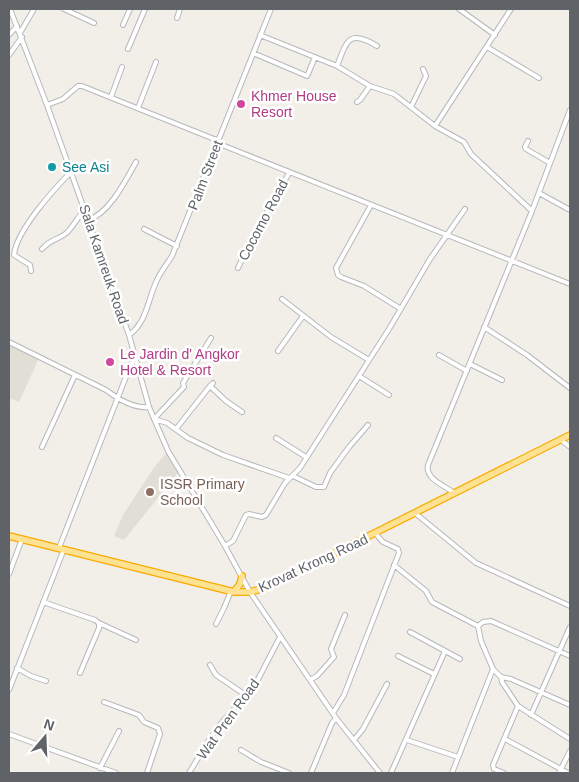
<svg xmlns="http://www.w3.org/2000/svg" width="579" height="782" font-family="Arial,sans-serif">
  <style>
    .education { fill: #e1ded6 }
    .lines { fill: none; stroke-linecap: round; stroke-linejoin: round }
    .minor-casing { stroke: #b5b8bc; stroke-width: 6 }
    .highway-casing { stroke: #f9ab00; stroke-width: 8 }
    .minor { stroke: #fff; stroke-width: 4 }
    .highway { stroke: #fde293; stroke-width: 5.5 }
    .hotel-dot { fill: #d1479c; stroke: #fff; stroke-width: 2 }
    .culture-dot { fill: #0f9aa8; stroke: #fff; stroke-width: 2 }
    .education-dot { fill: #8d6e63; stroke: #fff; stroke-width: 2 }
    .labels { text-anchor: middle; stroke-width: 5; stroke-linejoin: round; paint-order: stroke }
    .hotel-label { font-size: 14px; fill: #b23c85; stroke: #fff; text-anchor: start }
    .culture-label { font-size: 14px; fill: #0d838f; stroke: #fff; text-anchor: start }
    .street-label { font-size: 14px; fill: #5f6368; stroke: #fff }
    .education-label { font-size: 14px; fill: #785e54; stroke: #fff; text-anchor: start }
  </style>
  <rect width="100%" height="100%" fill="#f1efe8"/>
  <path class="education" d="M9 343 39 358 19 402 9 398Z
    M168 451 180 470 124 540 114 536 123 515 153 469Z"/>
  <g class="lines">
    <g class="minor-casing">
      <path id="minor" d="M10 9 47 105 129 335 149 407 168 451 225 546 250 592 336 718 380 773
        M64 9 94 23
        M459 9 495 35
        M177 18 180 9
        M123 25 130 9
        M20 33 34 9
        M9 35 17 26
        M260 35 337 66 370 86 394 94 435 126 464 142 471 154 532 211
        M487 47 539 78
        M128 49 145 9
        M253 53 307 76
        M9 55 22 37
        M337 66C347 40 349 29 377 46
        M308 74 315 57
        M111 97 122 67
        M357 102 360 100 370 86
        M47 105 63 99 78 86H82L219 141
        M411 107 426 76 423 69
        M138 108 156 62
        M435 126 511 9
        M528 141 525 147 526 149 550 163
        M217 143 570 284
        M539 193 570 210
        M371 205 336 268 338 275 341 277 364 286 401 309
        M88 220C109 214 126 180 136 162
        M144 229 177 246
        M42 249C52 238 56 241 65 234 70 232 79 215 85 209
        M238 268 249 244 289 173
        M31 271 30 265 14 255C16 231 54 189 71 172
        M282 299 331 337 369 360
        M484 327 527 355 570 388
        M129 335C147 323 148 298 157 280 161 271 167 264 172 256L271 9
        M9 342 106 390C118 399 134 409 149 407
        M278 351 303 316
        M439 355 467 371
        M470 364 502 380
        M359 376 389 395
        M213 383 210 386 226 401 242 412
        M154 419 167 423 188 438 223 455 289 478
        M154 419 184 387 183 383 211 338
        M176 429 210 386
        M276 438 306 457
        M561 440 570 447
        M42 447 75 375
        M293 476 316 487H324L330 473 349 447 368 425
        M454 493C444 485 425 479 428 465L532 211 570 110
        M415 513 476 563 570 606
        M225 546 233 541 246 515 249 514 262 517 266 515 285 483 300 468 389 329 430 259 465 209
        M59 548 131 364 136 359
        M394 565 426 591 432 602 478 626
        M9 574 22 539
        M43 602 95 620 99 623V628L80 673
        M99 623 136 640
        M216 624 224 608 231 591
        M410 632 460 659
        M398 656 434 674
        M570 656 491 621 483 622 478 626 481 641 493 669 501 677 502 682 518 706 570 739
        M210 665 216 675 247 696
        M17 668 31 676 46 681
        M501 677 511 679 570 705
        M310 680 317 676 334 657 331 649 345 615
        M9 690 64 549
        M104 702 139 715 144 722 158 728 160 734 147 773
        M333 713 344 695 399 553 398 549 383 542 375 533
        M531 715 570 627
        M9 734 116 773
        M505 739 568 773
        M354 740 363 729 387 684
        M407 740 458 757
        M241 750 261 762 289 773
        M100 768 119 731
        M189 773 209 740 222 722 254 687 280 637
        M311 773 332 723 336 718
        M391 773 445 651
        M452 773 493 669
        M504 773 494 769 493 765 518 706
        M559 773 570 751"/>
    </g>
    <g class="highway-casing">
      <path id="highway" d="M9 536 234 592H250L265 588 570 435
        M234 592 240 584 242 576"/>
    </g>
    <use href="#minor" class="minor"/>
    <use href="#highway" class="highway"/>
  </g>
  <g class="hotel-dot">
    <circle cx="241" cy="104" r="5"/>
    <circle cx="110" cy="362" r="5"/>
  </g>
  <circle class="culture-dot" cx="52" cy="167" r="5"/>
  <circle class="education-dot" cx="150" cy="492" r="5"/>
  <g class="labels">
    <g class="hotel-label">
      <text x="251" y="101">Khmer House<tspan x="251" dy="16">Resort</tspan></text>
      <text x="120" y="359">Le Jardin d' Angkor<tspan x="120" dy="16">Hotel &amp; Resort</tspan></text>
    </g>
    <g class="culture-label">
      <text x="62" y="172">See Asi</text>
    </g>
    <g class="street-label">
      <text transform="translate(205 175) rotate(-69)" y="5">Palm Street</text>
      <text transform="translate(263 220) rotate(-62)" y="5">Cocomo Road</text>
      <text transform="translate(104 264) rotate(71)" y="5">Sala Kamreuk Road</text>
      <text transform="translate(313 563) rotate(-25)" y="5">Krovat Krong Road</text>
      <text transform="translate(228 719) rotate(-54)" y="5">Wat Pren Road</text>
    </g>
    <g class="education-label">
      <text x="160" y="489">ISSR Primary<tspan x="160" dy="16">School</tspan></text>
    </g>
  </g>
  <rect width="579" height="782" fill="none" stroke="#5f6368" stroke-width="20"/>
  <g transform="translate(45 737) rotate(19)" stroke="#ffffff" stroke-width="4" paint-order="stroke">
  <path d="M0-4L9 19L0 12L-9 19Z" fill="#5f6368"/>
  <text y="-8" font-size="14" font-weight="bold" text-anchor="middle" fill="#5f6368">N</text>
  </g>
</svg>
